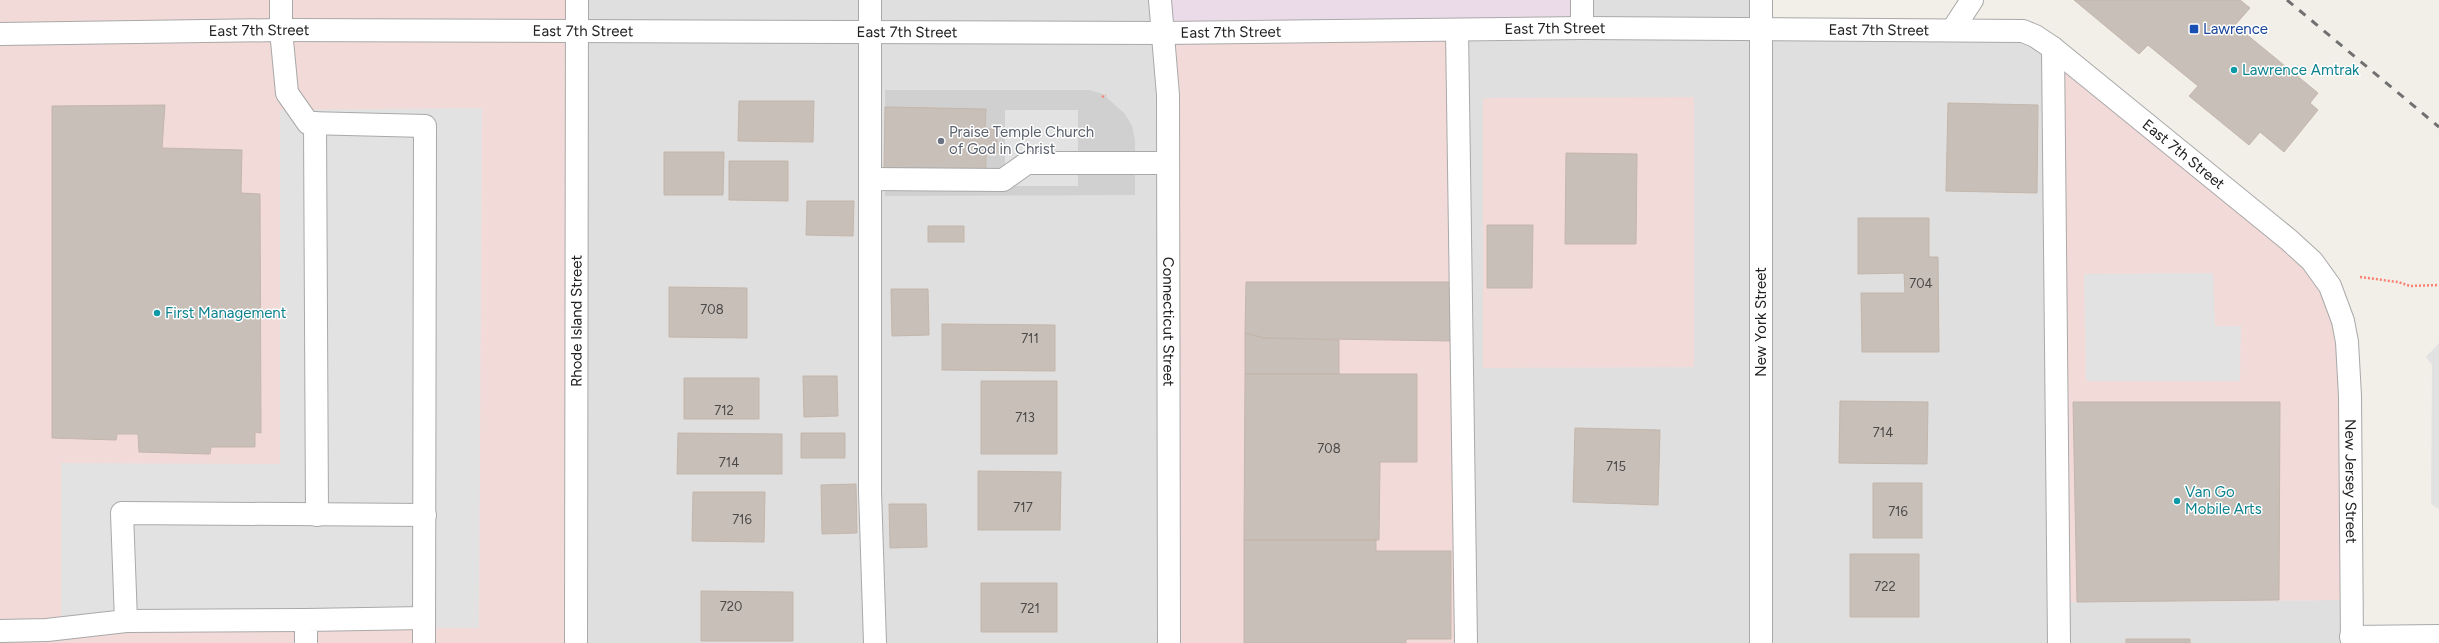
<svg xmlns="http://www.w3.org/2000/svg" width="2439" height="643" font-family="Figtree,sans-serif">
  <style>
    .residential { fill: #e0dfdf }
    .commercial { fill: #f2dad9 }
    .industrial { fill: #ebdbe8 }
    .religious { fill: #d0d0d0 }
    .parking { fill: #e2e2e2 }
    .building { fill: #c7bfb8; stroke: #c4b6ab }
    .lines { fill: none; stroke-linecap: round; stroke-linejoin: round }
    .minor-casing { stroke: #a9a9a9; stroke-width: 24 }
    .path { stroke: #fa8072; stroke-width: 2.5; stroke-dasharray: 2 2; stroke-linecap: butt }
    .minor { stroke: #fff; stroke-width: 22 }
    .rail { stroke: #707070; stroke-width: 3; stroke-dasharray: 8 8; stroke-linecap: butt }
    .transit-dot { fill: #1a4fb4; stroke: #fff; stroke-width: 1.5 }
    .culture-dot { fill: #0f9aa8; stroke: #fff; stroke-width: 1.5 }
    .worship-dot { fill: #6b7280; stroke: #fff; stroke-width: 1.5 }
    .labels { text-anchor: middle; stroke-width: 3; stroke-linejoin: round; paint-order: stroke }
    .number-label { font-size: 13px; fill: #4b4948 }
    .street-label { font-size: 15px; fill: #222; stroke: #fff }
    .transit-label { font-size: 15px; fill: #164399; stroke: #fff; text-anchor: start }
    .culture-label { font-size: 15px; fill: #0d838f; stroke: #fff; text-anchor: start }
    .worship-label { font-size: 15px; fill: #5b616d; stroke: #fff; text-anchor: start }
  </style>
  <rect width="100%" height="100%" fill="#f2efe9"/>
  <path class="residential" d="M577 0H1160L1169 643H576Z
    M1582 0H1761V28L2016 29 2053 48 2059 601 2351 600 2352 643H1466L1457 30Z"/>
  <path class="commercial" d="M0 0H577L576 643H0Z
    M1457 30 1466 643H1169L1163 33Z
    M2053 48 2301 250 2337 302 2351 600 2059 602Z
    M1694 97V367L1483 368V98Z"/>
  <path class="industrial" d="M1160 0H1582V28L1163 33Z"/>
  <path class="religious" d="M885 90H1089L1103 94 1125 114 1132 126 1135 140V195L885 196Z"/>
  <path class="parking" d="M482 108 479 628 61 627V463L280 464V110Z
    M1005 110H1078V186H1005Z
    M2213 273 2215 326H2241L2240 381H2086L2084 274Z
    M2439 343V509L2431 504 2432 365 2426 357Z"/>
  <path class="building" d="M2074 0H2240L2250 8 2235 25 2318 93 2310 103 2318 110 2284 152 2260 132 2249 145 2189 96 2198 86 2148 45 2139 54Z
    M739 101H814L813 142 738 141Z
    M1948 103 2038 105 2037 193 1946 191Z
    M165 105 162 148 242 150 241 193 260 194 261 433 255 432V447H211L210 454 139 452 138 434H117L116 440 52 438V106Z
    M885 107 986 109 985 129H997V153H986V172L884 171Z
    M664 152H724L723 195H664Z
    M1566 153 1637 154 1636 244H1565Z
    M729 161H788V201L729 200Z
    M807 201H854L853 236 806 235Z
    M1858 218H1929V257H1938L1939 352H1862L1861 293H1905L1904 273 1858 274Z
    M1487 225H1533L1532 288H1487Z
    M928 226H964V242H928Z
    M1246 282H1451V341L1264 338 1245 333Z
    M669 287 747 288V338L669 337Z
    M891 289H928L929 335 892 336Z
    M942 324 1055 325V371L942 370Z
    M1245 333 1264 338 1339 340V374H1245Z
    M1245 374H1417V462H1380L1379 540H1244Z
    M803 376H837L838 416 804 417Z
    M684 378H759V419H684Z
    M981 381H1057V454H981Z
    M1840 401 1928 402 1927 464 1839 463Z
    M2073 402H2280L2279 600 2077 602Z
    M1575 428 1660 430 1658 505 1573 502Z
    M678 433 782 434V474H677Z
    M801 433H845V458H801Z
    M978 471 1061 472 1060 530H978Z
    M1873 483H1922V538H1873Z
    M856 484 857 533 822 534 821 485Z
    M693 492H765L764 542 692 541Z
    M889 504H926L927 547 890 548Z
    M1244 540H1376V551H1451V639H1406V643H1244Z
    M1850 554H1919V617H1850Z
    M981 583H1057V632H981Z
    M701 591 793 592V641H701Z
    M2126 639H2190V643H2126Z"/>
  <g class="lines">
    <g class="minor-casing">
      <g id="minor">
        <path d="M281 0V30L287 93 308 123 425 126 424 643"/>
        <path d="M870 0V491L875 643"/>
        <path id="s1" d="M1160 0 1168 95 1169 643"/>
        <path d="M1582 0V28"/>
        <path d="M1953 29 1972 0"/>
        <path d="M1457 30 1466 643"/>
        <path id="s2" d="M0 34 281 30 1163 33 1582 28 2023 31 2035 36 2053 48 2289 240 2312 261 2330 286 2343 321 2347 342 2350 396 2352 643"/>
        <path d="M2053 48 2059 643"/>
        <path d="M315 123 317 515"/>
        <path d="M871 179 1003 180 1027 163H1168"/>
        <path d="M126 621 122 513 425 515"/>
        <path d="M0 631 47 630 126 621 306 620"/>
        <path d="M2351 637 2439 636"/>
        <path d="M306 643V620L424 618"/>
        <path id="s3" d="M576 643 577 0"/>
        <path d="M1761 643V0"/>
      </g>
    </g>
    <path class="path" d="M1102 97 1106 95
      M2360 277 2398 282 2410 286 2439 285"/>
    <use href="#minor" class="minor"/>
    <path class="rail" d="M2287 0 2439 127"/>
  </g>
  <rect class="transit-dot" x="2189" y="24" width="10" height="10" rx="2"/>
  <g class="culture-dot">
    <circle cx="2234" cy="70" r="4"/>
    <circle cx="157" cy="313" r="4"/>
    <circle cx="2177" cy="501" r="4"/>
  </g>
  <circle class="worship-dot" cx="941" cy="141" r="4"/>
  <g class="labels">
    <g class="number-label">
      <text x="1921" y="288">704</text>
      <text x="712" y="314">708</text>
      <text x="1030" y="343">711</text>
      <text x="724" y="415">712</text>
      <text x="1025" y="422">713</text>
      <text x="1883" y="437">714</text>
      <text x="1329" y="453">708</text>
      <text x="729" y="467">714</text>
      <text x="1616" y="471">715</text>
      <text x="1023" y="512">717</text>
      <text x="1898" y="516">716</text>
      <text x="742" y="524">716</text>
      <text x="1885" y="591">722</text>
      <text x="731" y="611">720</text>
      <text x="1030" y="613">721</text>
    </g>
    <g class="street-label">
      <text dy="5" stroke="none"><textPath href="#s2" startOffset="1555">East 7th Street</textPath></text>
      <text dy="5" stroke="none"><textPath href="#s2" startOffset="1879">East 7th Street</textPath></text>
      <text dy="5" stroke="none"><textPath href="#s2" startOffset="259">East 7th Street</textPath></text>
      <text dy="5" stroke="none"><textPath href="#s2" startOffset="583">East 7th Street</textPath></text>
      <text dy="5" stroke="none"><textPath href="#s2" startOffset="907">East 7th Street</textPath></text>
      <text dy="5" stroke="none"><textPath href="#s2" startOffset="1231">East 7th Street</textPath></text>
      <text dy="5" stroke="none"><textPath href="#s2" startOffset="2226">East 7th Street</textPath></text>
      <text dy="5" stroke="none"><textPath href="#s3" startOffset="322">Rhode Island Street</textPath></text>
      <text dy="5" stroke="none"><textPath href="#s1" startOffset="322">Connecticut Street</textPath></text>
      <text transform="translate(1761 322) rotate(-90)" y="5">New York Street</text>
      <text dy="5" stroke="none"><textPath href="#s2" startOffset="2622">New Jersey Street</textPath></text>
    </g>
    <g class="transit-label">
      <text x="2203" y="34">Lawrence</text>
    </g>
    <g class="culture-label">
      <text x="2242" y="75">Lawrence Amtrak</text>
      <text x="165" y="318">First Management</text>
      <text x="2185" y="497">Van Go<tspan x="2185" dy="17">Mobile Arts</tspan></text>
    </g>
    <g class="worship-label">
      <text x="949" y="137">Praise Temple Church<tspan x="949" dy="17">of God in Christ</tspan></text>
    </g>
  </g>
</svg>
